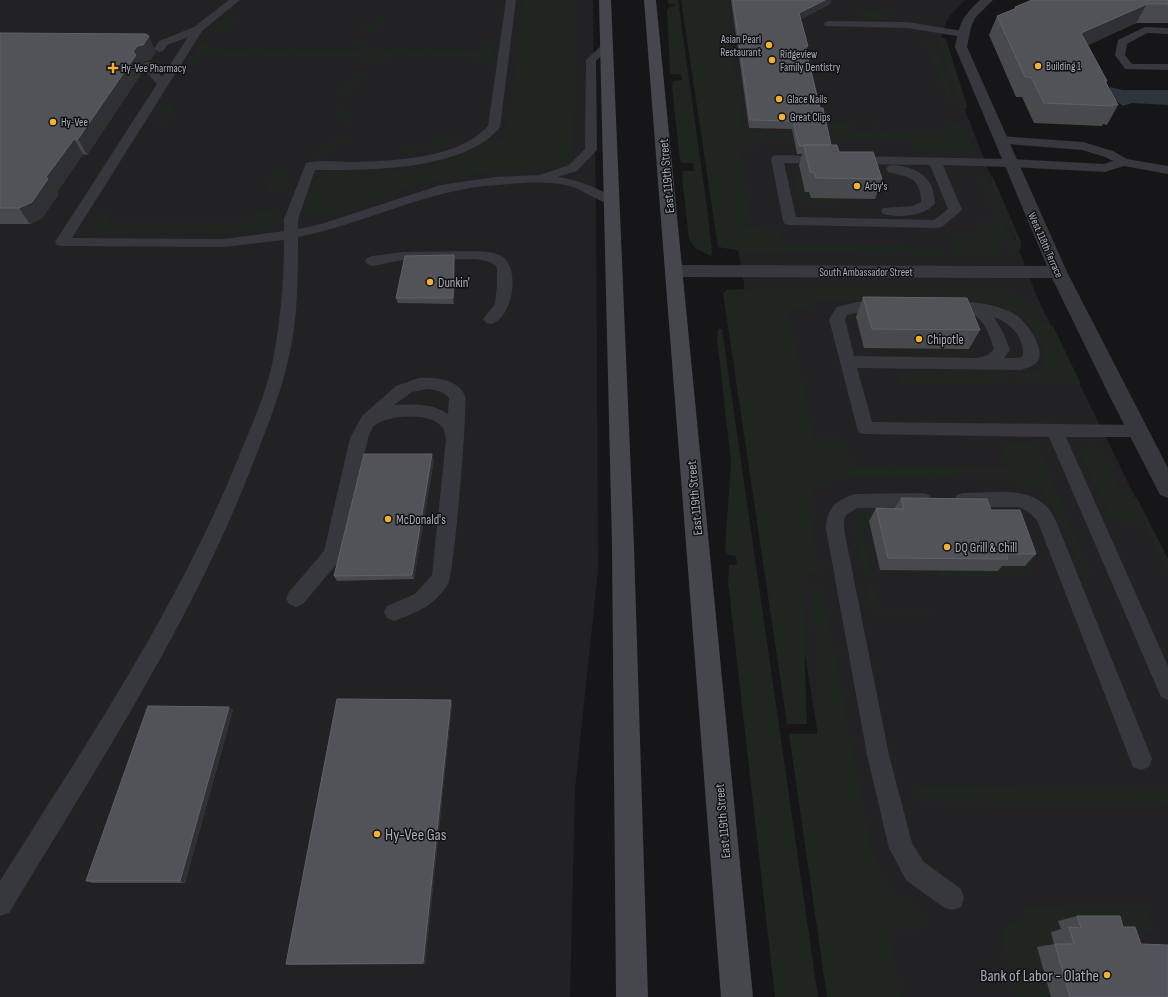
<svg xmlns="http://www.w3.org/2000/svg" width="1168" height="997" font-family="'Sofia Sans Condensed',sans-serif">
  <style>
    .built { fill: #222225 }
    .green { fill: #1e261f }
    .water { fill: #2c353c }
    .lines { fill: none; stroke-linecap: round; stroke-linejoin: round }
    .service { fill: #37383d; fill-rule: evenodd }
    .minor { fill: #37383d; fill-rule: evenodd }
    .secondary { fill: #45474d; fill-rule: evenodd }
    .wall { fill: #47494d }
    .shaded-wall { fill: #2f3033 }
    .building { fill: #525359; stroke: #5f6168 }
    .poi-dot { fill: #f2b134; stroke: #111113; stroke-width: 1.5 }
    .labels { text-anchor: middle; stroke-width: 3; stroke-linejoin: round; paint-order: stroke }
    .far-poi-label { font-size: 11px; fill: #a8adb8; stroke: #111113; text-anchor: start }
    .far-street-label { font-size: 11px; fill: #a8adb8; stroke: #111113 }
    .street-label { font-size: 13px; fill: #a8adb8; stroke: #111113 }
    .poi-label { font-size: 13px; fill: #a8adb8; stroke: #111113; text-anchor: start }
    .near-poi-label { font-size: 16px; fill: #a8adb8; stroke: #111113; text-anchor: start }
  </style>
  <rect width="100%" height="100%" fill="#161618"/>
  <path class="built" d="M0 0H593L596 208 598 570 575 789 570 997H0Z
    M695 0H965L948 18 940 40 964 107 1037 297 1168 564V997H861L738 248Z"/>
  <path class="green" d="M523 0H577L573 150 571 159C549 172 530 169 506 170 479 172 451 177 425 183 391 191 360 206 327 216 320 216 311 217 307 211 304 205 310 190 313 184 315 180 321 177 325 175 341 170 360 174 377 173 419 170 459 159 496 139L500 141 504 138 501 136 506 131 510 115 516 62H521L522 59 516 58Z
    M667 0H678L708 215 712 250 711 256 695 248 689 239 682 177 683 171H694L693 163H682L680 160 672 87 673 81 682 80 681 74H671L670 71 667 11 669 7 675 6 674 4H669Z
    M681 0H726L727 9H737L738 17H718V20H724L725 27 721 29 720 33 729 38 743 132 831 134 828 122 851 123 855 132H874L871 123 875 122 881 132 950 134 946 124H962C967 133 971 141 973 151L919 150 913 148 909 139 758 137 760 145H737L733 148 734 153H741L750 222H742L743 227 778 229 780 230 783 245 895 247V245H905L906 247 943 248 945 255 746 252 718 247Z
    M859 9 892 14 893 16C886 22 863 22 857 14Z
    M235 17 237 20 227 25H237C229 29 220 37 212 30L222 20Z
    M384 18 389 19 369 32H359L379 19Z
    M939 36 946 39 967 106 965 109 962 108 938 39Z
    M923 40 934 43 955 103H950Z
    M206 42 212 50 360 51 355 44 356 42 364 43 371 50 486 51 481 43H491L494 45 491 63 487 65 470 64 479 57 400 56H390L376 65 364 64 357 56H199L202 63H191L190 60 200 45Z
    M361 75 369 76 347 92H338Z
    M167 104H171L175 113H166L168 120 165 123 154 121 163 105Z
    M335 104 342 105 355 122 354 123 344 122 332 106Z
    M347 136 350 138 325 156 313 157 314 155 339 137Z
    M455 136 458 137V139L431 149 396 155 406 146 427 147 441 137Z
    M275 170 287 172 289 177 283 189 274 194 271 193 266 182 276 181 270 172Z
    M802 173 805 192H809L811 198 838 199 841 200 842 202H806C799 197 796 191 795 182L798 176Z
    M992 175 1021 242V248L1017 254 1006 249 1016 240C1009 226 986 188 992 175Z
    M979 178H986L987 189 1010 239 993 255H952L950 248 953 247 950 239 952 237H978L974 226 975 223H998Z
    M104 210 106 211 110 223H251L258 221 255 213C261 209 272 210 279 214V217L272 226 260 231 223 234 108 233 97 231 93 228C92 220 95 211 104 210Z
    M777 287 1003 289 1038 308 1040 312 1038 320 1053 326 1081 384 1023 383 1019 373C1029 373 1039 373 1045 363V355L1031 326 1017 314 997 305 971 302 813 300V305L811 308H787L815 439H839L846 442 852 466 1009 468 1000 448 1001 445 1005 443 1032 444 1039 448 1092 577H1082C1072 554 1060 509 1041 494L1044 491 1035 485 1032 488 1023 483 1012 481 1009 473H955L956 478 852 477 840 479 822 485 817 482 812 487 816 490 811 500 809 509 820 573 802 575 807 724H787L723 293 727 290Z
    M718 329H722L818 997H775L728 582 729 565H737L736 556 728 555 725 549 731 462 717 339Z
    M897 371 1004 373 1009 384H901Z
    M1090 446H1096L1103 452 1121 491 1137 498 1168 559V573L1143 522 1116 521 1111 518 1083 461V452Z
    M877 510 871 529 862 528 873 575H864L853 527 855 519 861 513Z
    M1013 523 1033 577 940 576 939 571H997Z
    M814 584 822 585 870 843C875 860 880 877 893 890 905 901 924 906 930 923L928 927 923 929H888L900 997H827L789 734H817Z
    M866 584 875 585 882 611 931 612 933 616 874 614 872 613Z
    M920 786 1168 791V805L1158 803 913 801 912 796 914 790Z
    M1022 907 1148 910 1156 932H1133L1059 921 1062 932H1051L1053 937 1065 947 1035 948 1036 953H1039L1051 997H1017L1002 940C1004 924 1010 921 1026 921Z"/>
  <path class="water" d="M1110 87 1123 90H1168V105L1132 103 1123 106C1116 101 1110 96 1110 87Z"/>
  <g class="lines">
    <path class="service" d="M229 0H240L202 31 72 238 224 239 284 231V219L306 163C320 160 337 162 352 162 390 161 441 159 474 138 479 134 484 130 488 126L506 0H516L500 127 498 130C493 134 488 140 482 143 436 171 367 170 315 170L298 219V229L321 224 441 185 495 177 540 175 569 165 585 149 586 60 603 44 607 43 612 46 596 61 597 150 577 171 557 177C580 180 597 188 617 199L619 202 617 205C607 207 585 191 573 187 550 180 520 183 497 185 428 189 365 224 298 237 298 277 298 318 289 356 281 394 266 430 252 466 191 624 96 768 9 913L0 916V881C85 745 176 611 237 461 251 426 268 391 274 354 281 315 284 279 284 240L224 247 62 246 57 245 55 242 157 84 142 67 145 62H153L154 64 153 67 162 77 188 37 167 45 163 51 159 52 154 49 159 41 194 27Z
      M829 21 907 22 963 31 968 34 963 37 907 28 825 26 824 24 825 22Z
      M1145 27 1168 28V34L1147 33 1127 44 1125 55 1132 64H1168V70L1125 69 1115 55 1118 40Z
      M1000 136 1083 142 1113 151 1127 159 1168 166V174L1124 166 1105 172 1010 167 943 165 962 210 942 227 937 228 790 225 785 224 783 221 771 159 773 156 777 155 825 156 829 157 831 160 829 163 825 164 784 163 796 217 934 220 948 209 930 165 850 164 846 163 844 160 846 157 850 156 1010 159 1104 164 1113 161 1105 157 1082 150 996 143 994 140 996 137Z
      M892 165C917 167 934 176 935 203 925 217 898 218 883 214L881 211 883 208 913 206 921 202C921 176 907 177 888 172L886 169 888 166Z
      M477 251C486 252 500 252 506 260 519 275 512 318 491 324L486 323 483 319 495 304 497 285V269L496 266 490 262 477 259 403 260 372 266 367 264 365 261 367 258 372 256 403 252Z
      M857 302H884L889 303 891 307 889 311C876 314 861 311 847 315L845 319 854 356 977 358 988 355 994 349C990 336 983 315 967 312 958 311 950 314 942 312L940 308 942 304C962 299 998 303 1016 315 1026 321 1047 350 1037 362 1034 366 1026 368 1021 370L857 368 872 422 1138 425 1144 426 1146 431 1144 436 1138 437H1066L1168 666V700L1161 697 1049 437 865 434 859 433 857 428 829 319 837 307ZM994 317C1011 323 1024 337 1023 356L1019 358H1004L1010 350 1003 332Z
      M419 378C434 377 459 379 465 396 468 407 454 575 448 584 434 606 418 612 394 621L387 618 384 612 387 606 415 594 432 575 446 439C445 436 445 430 442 427 430 412 390 415 375 425 372 427 370 434 368 438L342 554 340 560 303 604 296 607 289 604 286 598 289 592 324 551 350 438 362 416 396 386ZM427 389C436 390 443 391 449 398L448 414C433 403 412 404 394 405L412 392Z
      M923 493 929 495 932 500 929 505 923 507 857 508 846 515 844 519V529L889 755 912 843 924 862 961 889 964 898 961 907 952 910 943 907 906 880 889 848 867 755 826 529C826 509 836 500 854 494Z
      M963 493C991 493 1029 485 1049 509 1053 514 1056 521 1058 526L1152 759 1149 767 1141 770 1133 767 1037 520 1027 511 1018 507H963L957 505 954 500 957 495Z"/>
    <path class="minor" d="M980 0H993L975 18 971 27 967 47 1067 272 1168 468V498L1160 495 1110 397 1052 278 674 277 668 275 665 271 668 267 674 265 1047 266 955 47C960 22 962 17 980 0Z"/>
    <path class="secondary" d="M599 0H611L634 546 648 997H616L612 546Z
      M644 0H656L753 997H721Z"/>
  </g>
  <path class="wall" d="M731 0H831L830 4 801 19 808 46 806 52 820 108 831 145 839 152 882 179 875 199 811 198 809 192H805L799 165 802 154H797L792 129 749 128Z
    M1168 0V23H1136L1088 45 1107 81 1106 83 1118 105 1107 125 1103 124 1102 126 1034 123 1022 97H1016L989 35 997 16 1014 9 1015 7Z
    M0 33 156 52 150 60 144 61 141 66 143 71 87 155 83 154 57 192 58 195 42 218 30 224H0Z
    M454 255 455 261 454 304 398 303 396 298Z
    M863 297 980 330 969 349 864 348 856 317Z
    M434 459 414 579 337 581 334 576Z
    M901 498 991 510 1036 554 1025 566H1002L998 571 880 570 869 521 876 508 894 509Z
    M452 704 425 964 290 965 286 964Z
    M233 710 185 883H92L86 881Z
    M1077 916 1123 927 1141 944 1168 997H1051L1037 947 1054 944 1051 932 1061 929 1058 921Z"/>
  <path class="shaded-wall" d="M825 0H831L830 4 798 21 799 13Z
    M1147 4 1136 23 1071 53 1081 33Z
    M149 36 156 52 150 60 144 61 141 66 143 71 87 155 78 139 137 46Z
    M74 139 83 154 57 192 58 195 42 218 30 224 19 208 46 177Z
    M454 255 455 261 454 304 453 298Z
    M432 454 434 459 414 579 412 575Z
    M451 700 452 704 425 964 423 963Z
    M229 707 233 710 185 883 180 881Z"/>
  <path class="building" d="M733 0H825L799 13 808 46H805L820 108H823L831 145H804V146H799L793 121 750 120Z
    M1032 0H1168V4H1147L1081 33 1107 81H1105L1118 105 1112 104 1113 106 1044 103 1031 77H1025L997 16 1017 8 1015 7Z
    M0 33 146 34 149 36 143 45 137 46 133 52 136 55 78 139H74L46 177 48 179 32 202 19 208H0Z
    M804 145H837L839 152H873L882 179 816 178 814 172H810Z
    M454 255 453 298H396L405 256Z
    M863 297 967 298 980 330 872 329Z
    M364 454H432L412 575 334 576Z
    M901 498 987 499 991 510H1020L1036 554H1006L1008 559 888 558 876 508 904 509Z
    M337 699 451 700 423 963 286 964Z
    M148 706 229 707 180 881H86Z
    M1077 916H1120L1123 927H1135L1141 944 1168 945V997H1070L1055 944H1074L1069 927 1081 928Z"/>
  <g class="poi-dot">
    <circle cx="769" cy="45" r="4"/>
    <circle cx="772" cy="60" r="4"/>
    <circle cx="1038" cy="66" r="4"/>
    <path d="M111 62h4v4h4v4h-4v4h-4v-4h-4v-4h4z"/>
    <circle cx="779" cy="99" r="4"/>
    <circle cx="782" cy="117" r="4"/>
    <circle cx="53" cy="122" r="4"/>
    <circle cx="857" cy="186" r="4"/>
    <circle cx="430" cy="282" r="4"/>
    <circle cx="919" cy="339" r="4"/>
    <circle cx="388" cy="519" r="4"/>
    <circle cx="947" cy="547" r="4"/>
    <circle cx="377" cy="834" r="4"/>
    <circle cx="1107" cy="975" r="4"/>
  </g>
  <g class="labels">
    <g class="far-poi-label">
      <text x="761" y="43" text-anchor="end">Asian Pearl<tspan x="761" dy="13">Restaurant</tspan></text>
      <text x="780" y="58">Ridgeview<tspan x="780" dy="13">Family Dentistry</tspan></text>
      <text x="1046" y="70">Building 1</text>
      <text x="121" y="72">Hy-Vee Pharmacy</text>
      <text x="787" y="103">Glace Nails</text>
      <text x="790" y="121">Great Clips</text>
      <text x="61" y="126">Hy-Vee</text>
      <text x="865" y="190">Arby's</text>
    </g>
    <g class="far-street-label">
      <text transform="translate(1046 245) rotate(66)" y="4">West 118th Terrace</text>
      <text x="866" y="276">South Ambassador Street</text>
    </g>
    <g class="street-label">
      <text transform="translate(666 176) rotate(-95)" y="5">East 119th Street</text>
      <text transform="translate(694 498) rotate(-95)" y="5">East 119th Street</text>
      <text transform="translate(722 821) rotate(-95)" y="5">East 119th Street</text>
    </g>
    <g class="poi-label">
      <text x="438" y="287">Dunkin'</text>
      <text x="927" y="344">Chipotle</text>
      <text x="396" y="524">McDonald's</text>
      <text x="955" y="552">DQ Grill &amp; Chill</text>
    </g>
    <g class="near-poi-label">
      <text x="385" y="840">Hy-Vee Gas</text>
      <text x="1099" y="981" text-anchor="end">Bank of Labor - Olathe</text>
    </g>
  </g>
</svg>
